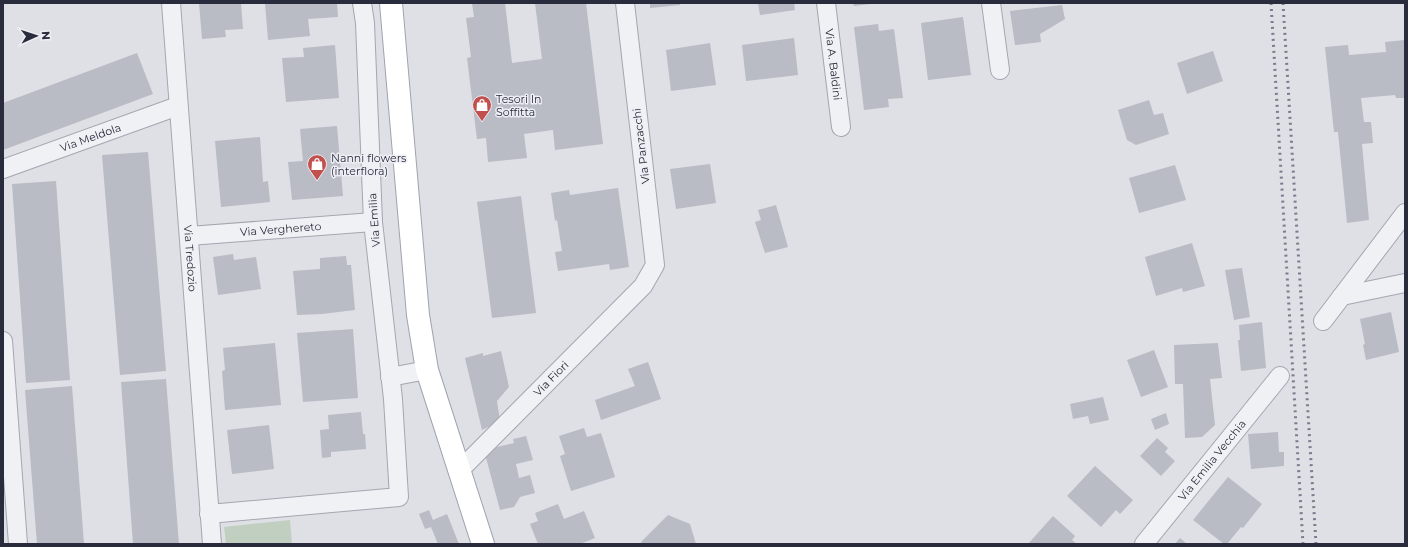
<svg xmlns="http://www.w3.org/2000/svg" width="1408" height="547" font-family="Montserrat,sans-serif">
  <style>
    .green { fill: #c1cfc0 }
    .building { fill: #b9bbc5 }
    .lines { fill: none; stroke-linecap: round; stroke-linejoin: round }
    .street-casing { stroke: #a4a6b0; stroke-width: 20 }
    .primary-casing { stroke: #9fa3b1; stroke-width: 24 }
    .street { stroke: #f0f1f5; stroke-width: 18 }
    .primary { stroke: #fff; stroke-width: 22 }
    .rail { stroke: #797d8e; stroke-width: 3; stroke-dasharray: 2 4; stroke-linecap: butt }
    .labels { text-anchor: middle; stroke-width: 3; stroke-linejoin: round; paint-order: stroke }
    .street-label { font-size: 11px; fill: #292c3c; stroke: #edeff4 }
    .poi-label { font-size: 11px; fill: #292c3c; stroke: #edeff4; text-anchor: start }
  </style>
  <rect width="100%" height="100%" fill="#dee0e6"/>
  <path class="green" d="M290 520 292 544H226L224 527Z"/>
  <path class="building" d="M199 3H241L243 29 225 30 226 37 202 39Z
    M265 3H337L338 17 308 19 310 36 268 40Z
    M472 3H505L512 63 542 59 535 3H586L603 144 555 150 553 130 524 134 527 158 488 162 486 138 477 139 467 58 471 57 466 18 474 17Z
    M650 3H680V5L650 8Z
    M758 3H794L795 10 760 15Z
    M853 3H870V4L854 6Z
    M1062 5 1065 19 1040 34 1041 42 1015 45 1010 11Z
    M963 17 971 75 928 80 921 23Z
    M878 24 879 31 894 29 903 98 888 99 889 107 864 110 854 27Z
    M794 38 798 75 746 81 742 45Z
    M1405 40V98H1396L1395 95 1361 98 1364 122H1371L1373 143 1362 144 1369 220 1347 223 1338 132H1334L1325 47 1348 45 1349 55 1386 52 1385 42Z
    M710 43 716 85 671 91 666 50Z
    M335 45 339 98 286 102 282 58 304 57 303 48Z
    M1213 51 1223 81 1187 94 1177 63Z
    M137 53 153 94 3 150V103Z
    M1149 100 1154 115 1163 113 1169 134 1136 145 1127 140 1118 110Z
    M337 126 343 196 292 200 288 162 303 161 300 129Z
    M260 137 263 182 268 181 270 202 221 207 215 141Z
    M148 152 166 371 120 375 102 155Z
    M710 164 716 203 676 209 670 169Z
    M1175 165 1186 200 1139 213 1129 178Z
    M56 181 70 380 26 383 12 184Z
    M618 188 629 267 610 270 609 264 558 271 555 252 562 251 557 220 555 221 551 193 569 190 570 195Z
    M521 196 536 313 492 318 477 202Z
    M776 205 788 247 765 253 755 222 761 220 758 210Z
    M1192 243 1205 286 1183 292 1182 288 1156 296 1145 257Z
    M233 254 234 260 256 257 261 289 218 295 213 257Z
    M346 256 347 265H351L355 310 322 314 297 315 293 271 320 269V258Z
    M1242 268 1250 317 1234 320 1225 270Z
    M1391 312 1399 352 1366 360 1363 345 1365 344 1360 319Z
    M1262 322 1266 368 1241 371 1238 340H1240L1239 325Z
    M353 329 358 398 303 402 297 333Z
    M275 343 281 405 225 410 222 371 225 370 223 348Z
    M1218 343 1222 378 1210 379 1215 425 1202 437 1185 438 1183 384H1175L1174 345Z
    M1154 350 1168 387 1141 397 1127 360Z
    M501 351 509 387 497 401 500 421 482 430 465 358 483 353V356Z
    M648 362 661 399 601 420 595 400 635 386 628 369Z
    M166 379 179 544H133L121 382Z
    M72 386 84 544H37L25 390Z
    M1103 397 1109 420 1090 424 1088 416 1073 419 1070 404Z
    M361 412 363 434H365L366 449 331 452V457L322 458 320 430 329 429 328 415Z
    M1166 413 1169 424 1155 430 1151 419Z
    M269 425 274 469 232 474 227 430Z
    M584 428 587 437 601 433 615 477 571 491 560 456 565 454 559 436Z
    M1278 432 1279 452H1284V466L1251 469 1248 434Z
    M526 436 533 460 516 464 519 478 530 475 535 493 520 497 514 507 500 510 484 450 514 443 513 439Z
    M1157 438 1168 448 1165 452 1175 461 1161 476 1140 456Z
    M1095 466 1133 500 1120 514 1116 510 1101 527 1067 496Z
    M1228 477 1262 504 1243 528 1241 527 1227 544H1224L1193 520Z
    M558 504 564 519 584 511 595 538 580 544H538L530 524 538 521 535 513Z
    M429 510 433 520 447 514 459 544H438L431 527 425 529 419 514Z
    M668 515 690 524 696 544H642L641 542Z
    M1053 516 1075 536 1072 540 1077 544H1028Z
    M1180 538 1187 544H1175Z"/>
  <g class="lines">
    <g class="street-casing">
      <g id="street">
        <path id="s1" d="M171 3 212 544"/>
        <path id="s2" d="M826 3 841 127"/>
        <path d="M991 3 1000 70"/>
        <path id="s3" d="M3 169 178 106"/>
        <path id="s4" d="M189 236 373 222"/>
        <path d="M1342 296 1405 283"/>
        <path d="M1323 321 1405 213"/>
        <path d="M3 341 18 544"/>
        <path d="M390 377 427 370"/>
        <path id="s5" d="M460 470 643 286 655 265 625 3"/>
        <path d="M209 514 399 497 393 399 373 222 365 23 362 3"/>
        <path id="s6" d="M1144 544 1280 376"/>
      </g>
    </g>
    <g class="primary-casing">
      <path id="primary" d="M391 3 418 315 427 370 483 544"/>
    </g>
    <use href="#street" class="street"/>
    <use href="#primary" class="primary"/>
    <path class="rail" d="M1271 3 1303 544
      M1283 3 1316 544"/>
  </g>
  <defs>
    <g id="shop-pin" transform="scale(1)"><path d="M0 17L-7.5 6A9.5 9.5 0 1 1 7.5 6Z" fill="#c1504e" stroke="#edeff4"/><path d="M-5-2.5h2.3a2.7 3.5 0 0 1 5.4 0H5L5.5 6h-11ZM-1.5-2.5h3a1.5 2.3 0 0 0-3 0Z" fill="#fff"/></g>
  </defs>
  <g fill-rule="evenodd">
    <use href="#shop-pin" x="482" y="105"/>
    <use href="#shop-pin" x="317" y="164"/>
  </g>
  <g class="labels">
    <g class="street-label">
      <text dy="4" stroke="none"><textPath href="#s2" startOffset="62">Via A. Baldini</textPath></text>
      <text dy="4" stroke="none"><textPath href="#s3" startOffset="93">Via Meldola</textPath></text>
      <text transform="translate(641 146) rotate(-97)" y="4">Via Panzacchi</text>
      <text transform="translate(374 220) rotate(-94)" y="4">Via Emilia</text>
      <text dy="4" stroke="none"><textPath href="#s4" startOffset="92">Via Verghereto</textPath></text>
      <text dy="4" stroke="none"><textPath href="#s1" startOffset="256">Via Tredozio</textPath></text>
      <text dy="4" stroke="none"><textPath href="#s5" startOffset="129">Via Fiori</textPath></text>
      <text dy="4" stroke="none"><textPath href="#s6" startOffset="108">Via Emilia Vecchia</textPath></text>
    </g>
    <g class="poi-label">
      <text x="496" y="103">Tesori In<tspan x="496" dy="13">Soffitta</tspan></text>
      <text x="331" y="162">Nanni flowers<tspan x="331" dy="13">(interflora)</tspan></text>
    </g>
  </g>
  <rect width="1408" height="547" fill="none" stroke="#292c3c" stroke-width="8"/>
  <g transform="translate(36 36) rotate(87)" stroke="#edeff4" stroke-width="3" paint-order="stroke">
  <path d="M0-3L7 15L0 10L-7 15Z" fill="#292c3c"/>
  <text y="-6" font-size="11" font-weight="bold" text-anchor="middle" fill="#292c3c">N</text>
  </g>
</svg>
